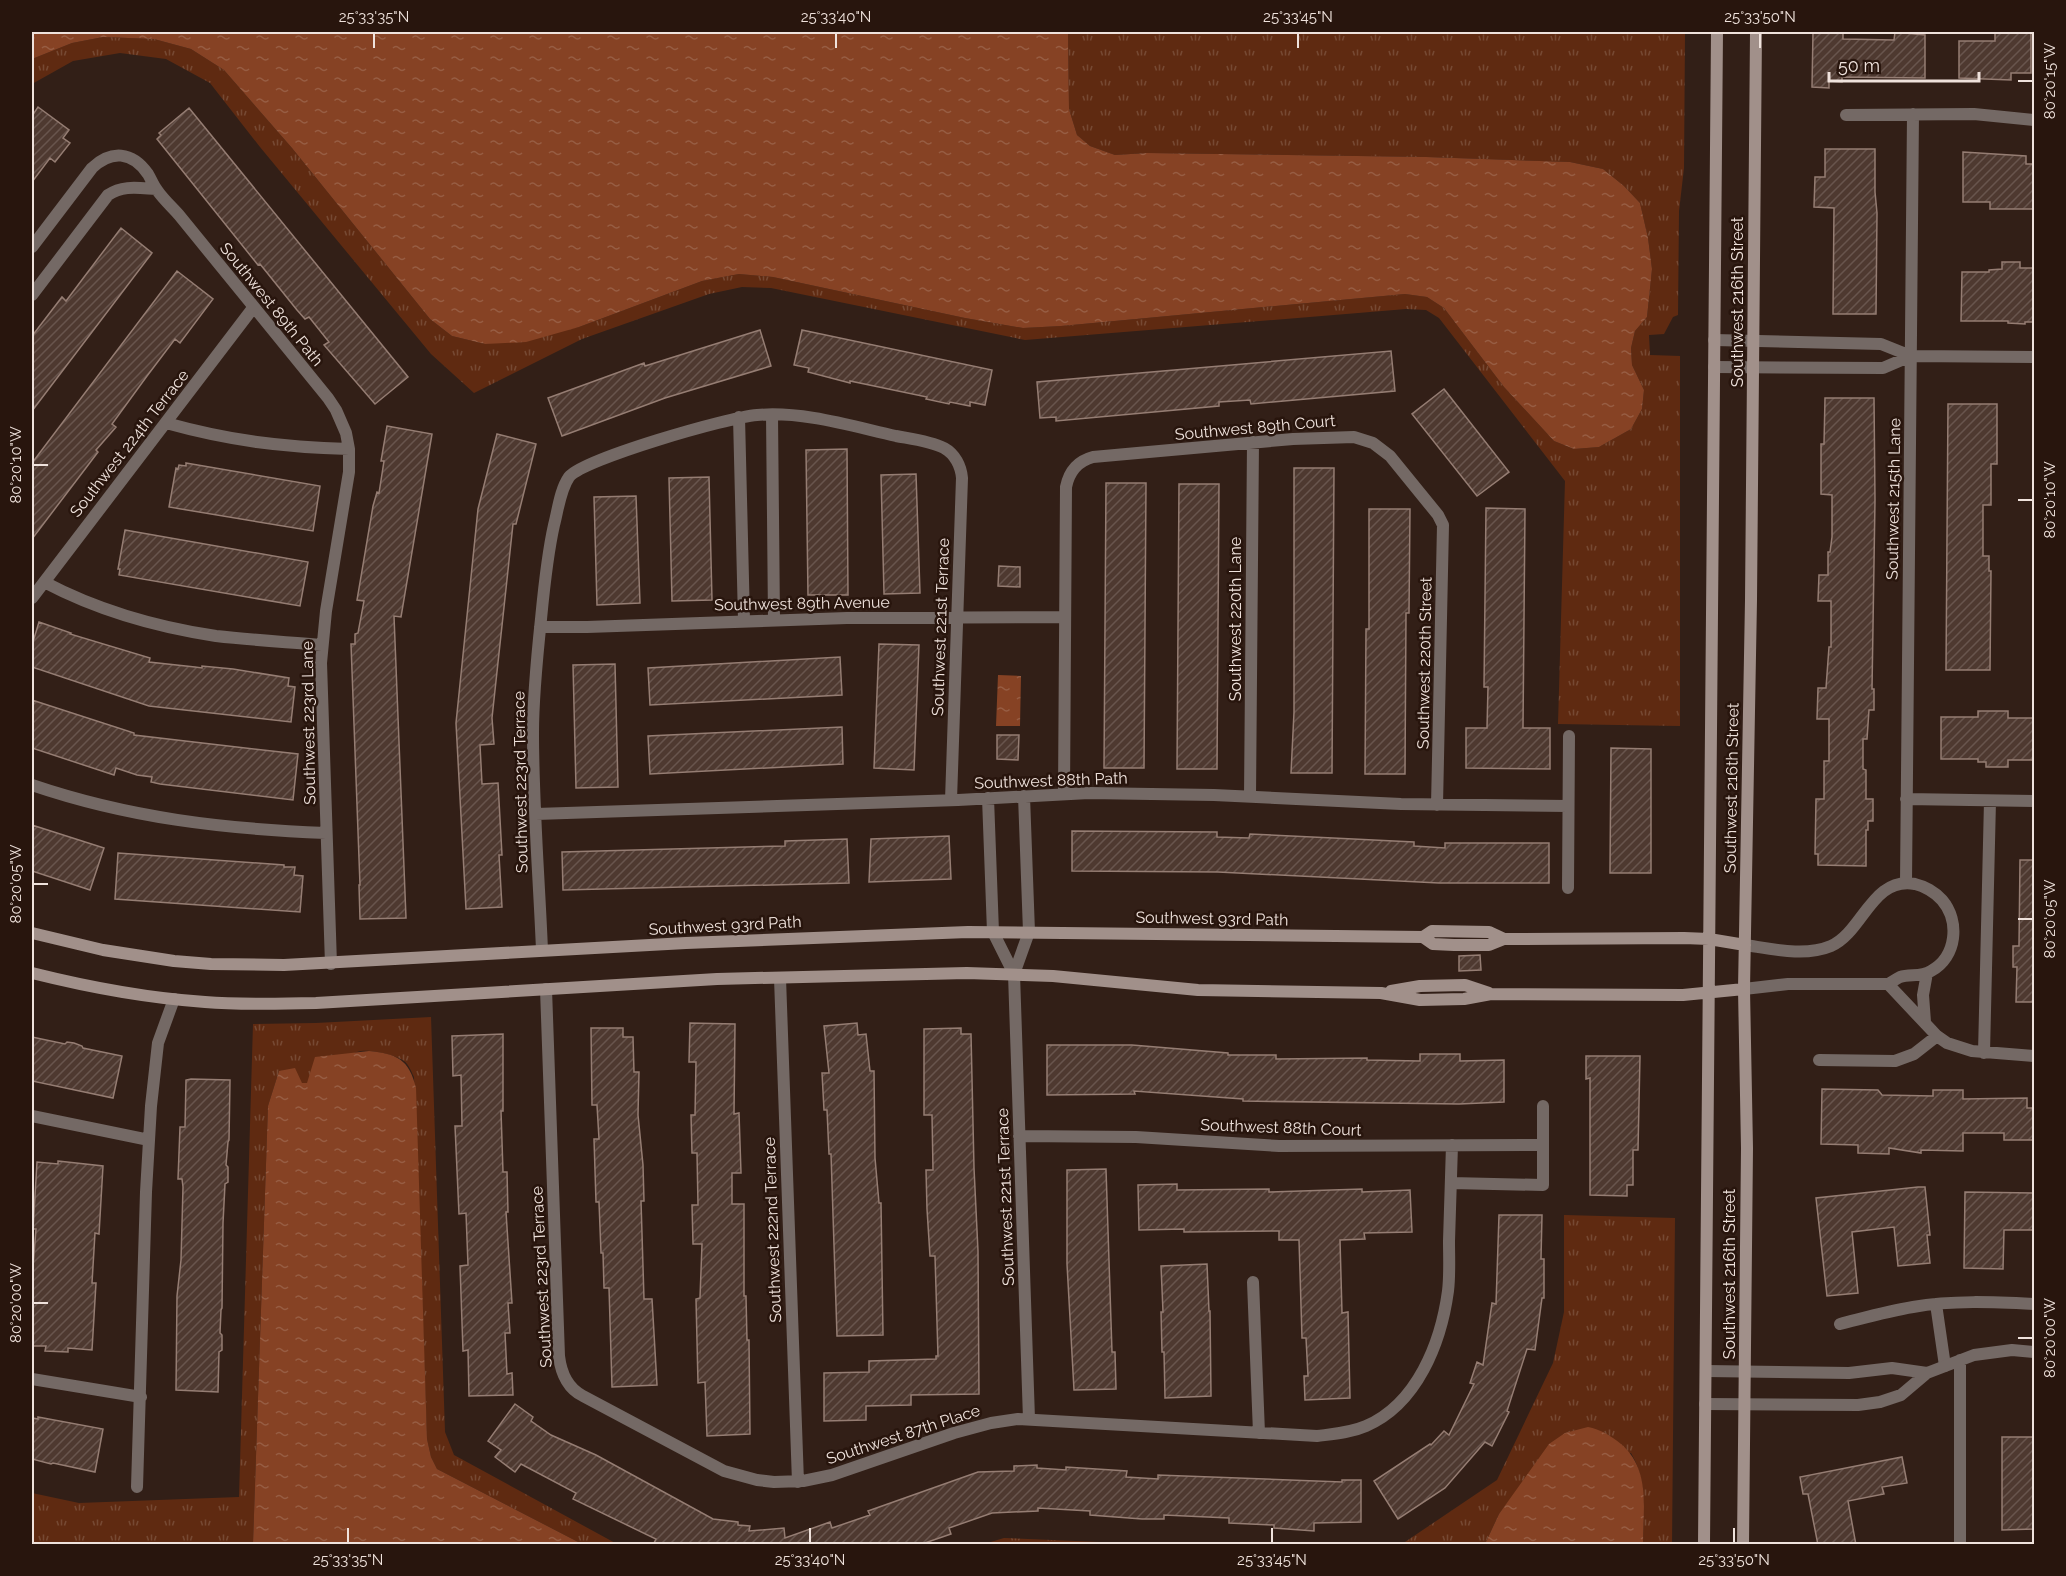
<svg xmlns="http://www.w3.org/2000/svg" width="2066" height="1576" font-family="Raleway,sans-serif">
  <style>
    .grass { fill: url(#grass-tufts) }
    .water { fill: url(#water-ripples) }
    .building { fill: url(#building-hatch); stroke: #957d73; stroke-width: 1.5 }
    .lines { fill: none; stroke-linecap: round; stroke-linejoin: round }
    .lane { stroke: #746965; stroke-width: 12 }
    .street { stroke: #746965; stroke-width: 12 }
    .secondary { stroke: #a1908a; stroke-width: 12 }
    .ticks { fill: none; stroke: #efe2dc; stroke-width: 2 }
    .labels { text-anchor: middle; stroke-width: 5; stroke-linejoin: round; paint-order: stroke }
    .street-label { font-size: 16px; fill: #efe2dc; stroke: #28150d }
    .neatline { fill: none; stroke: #efe2dc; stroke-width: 2 }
    .ticks-label { font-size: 15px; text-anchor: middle; fill: #efe2dc }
  </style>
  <defs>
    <pattern id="grass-tufts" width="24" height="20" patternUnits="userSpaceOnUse" patternTransform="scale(1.5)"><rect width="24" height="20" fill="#5f2a11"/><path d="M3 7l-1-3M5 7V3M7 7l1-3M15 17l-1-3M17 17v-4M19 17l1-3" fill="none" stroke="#764933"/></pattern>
    <pattern id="water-ripples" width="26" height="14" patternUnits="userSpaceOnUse" patternTransform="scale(1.5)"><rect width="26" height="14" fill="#864224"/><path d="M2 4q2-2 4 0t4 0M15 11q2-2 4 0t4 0" fill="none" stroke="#975d43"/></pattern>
    <pattern id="building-hatch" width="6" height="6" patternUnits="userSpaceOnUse" patternTransform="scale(1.5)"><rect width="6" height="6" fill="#4e3930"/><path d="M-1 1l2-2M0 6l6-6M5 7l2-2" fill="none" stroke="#68554d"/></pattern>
  </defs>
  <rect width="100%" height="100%" fill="#321f17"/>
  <path class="grass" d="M1068 32H1685L1684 168 1679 211 1678 315 1673 317 1664 334 1649 335 1650 355 1680 356V726L1558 724 1565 481 1439 318 1426 310 1406 309 1358 313 1025 340 771 288 742 287 709 294 582 339 474 393 431 354 260 147 210 83 166 59 120 53 73 61 32 84V59L72 43 103 37 154 39 191 49 224 70 292 148 430 319 452 336 485 344 579 327 702 281 739 274 773 277 965 318 1023 328 1061 326 1405 294 1427 297 1444 308 1504 387 1554 441 1574 449 1599 447 1631 429 1642 409 1644 390 1632 365 1631 348 1635 331 1647 317 1652 269 1648 238 1640 203 1624 186 1603 169 1570 162 1426 157 1147 153 1115 155 1090 146 1077 135 1069 109Z
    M431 1017 445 1432 454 1455 617 1544H582L437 1469 431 1457 427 1439 414 1077C411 1071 409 1065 404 1061 395 1055 368 1048 357 1052 347 1055 318 1076 308 1083H302L279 1071 268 1106 253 1544H32V1493L79 1503 239 1497 253 1024 316 1023Z
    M1564 1215 1675 1218 1672 1544H1643C1643 1513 1648 1481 1631 1453L1521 1485 1499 1514 1485 1544H1402L1497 1480 1553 1363 1564 1312Z
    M1004 1538 1147 1544H984Z"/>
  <path class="water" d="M32 32H1068L1069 109 1077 135 1090 146 1115 155 1147 153 1426 157 1570 162 1603 169 1624 186 1640 203 1648 238 1652 269 1647 317 1635 331 1631 348 1632 365 1644 390 1642 409 1631 429 1599 447 1574 449 1554 441 1504 387 1444 308 1427 297 1405 294 1061 326 1023 328 965 318 773 277 739 274 702 281 579 327 526 342 485 344 452 336 430 319 292 148 224 70 191 49 154 39 103 37 72 43 32 59Z
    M998 675 1021 676 1020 726H996Z
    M369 1051C397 1054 409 1059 416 1088L427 1439 431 1457 437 1469 582 1544H253L268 1106 279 1071 295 1068 302 1083H307L315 1057Z
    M1588 1427C1600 1429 1611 1436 1621 1444 1651 1470 1643 1508 1643 1544H1485L1499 1514 1549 1444 1565 1433Z"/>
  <path class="building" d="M1813 32H1843V39L1894 40 1895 32 1925 35V78L1842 77V82L1829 81V88L1812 87Z
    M1995 32H2031V73H2011V80L1959 78V41H1995Z
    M38 107 69 130 63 138 70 143 55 162 50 158 32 182V116Z
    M189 108 408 377 375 404 324 345 329 342 309 317 305 319 297 310 260 264 258 265 157 139 161 135 159 133Z
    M1825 149H1875V192L1877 213 1876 314H1833L1834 208 1814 207 1815 177H1825Z
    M1963 152 2026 156V164H2034V209H1990V202H1963Z
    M121 228 152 253 32 411V336L62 297 66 301Z
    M2002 262H2020V268H2034V322H2025V324L2008 323V321H1961L1962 272H1989V270L2002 269Z
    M177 271 213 299 180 343 175 339 147 376 112 424 116 427 96 450 98 452 32 539V463Z
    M760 330 771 366 665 398 562 436 548 398 644 363 645 366Z
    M802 330 992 370 985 405 970 402V406L950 402 949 404 926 399 927 397 850 381V383L808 372 809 368 794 365Z
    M1391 351 1395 391 1251 404 1250 400 1219 402V406L1056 421V417L1040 418 1037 382Z
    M1444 389 1509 472 1477 496 1412 414Z
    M1825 398H1874L1875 500 1872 689H1874V710H1869L1867 739H1863V769L1866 770V799H1873V821H1868V830H1866V866L1818 865V854H1815L1816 799H1824V761H1829V719H1817L1818 688H1826L1829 647H1831V601H1818L1819 575H1828V552H1830L1832 537V495L1821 494V444H1824Z
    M1948 404H1997V464H1991V505H1983V556H1989V571H1991L1990 670H1946Z
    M387 426 432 434 401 617 394 616 406 918 360 919 359 885H360L351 644H355V634L358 633 364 601 357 600 373 506 377 492 379 493 384 461H381Z
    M497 434 536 444 516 524H513L492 718 494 744 480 745 482 784 498 783 502 855H499L502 907 466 909 456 723 478 509Z
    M847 449 848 595H808L806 450Z
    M186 463 320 486 313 531 169 507 176 468 178 469 179 465 186 466Z
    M1294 468H1334L1332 773H1291L1294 712Z
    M916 474 920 593 884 594 881 475Z
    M709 477 712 600 672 601 669 478Z
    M1106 483H1146L1144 768H1104Z
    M1179 484H1219L1217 769H1177Z
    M636 496 640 603 597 605 594 497Z
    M1486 508 1525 509 1523 728H1550V769L1466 768V728H1487L1488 687H1484Z
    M1369 509H1410L1409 613H1406L1405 774H1365L1366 629H1369Z
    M125 530 308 562 300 606 119 575 120 569H118Z
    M999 566 1020 567V587L998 586Z
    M39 622 71 633 70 634 150 658 149 662 195 667 202 668V666L233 669 289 678 288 686 295 687 291 722 149 706 32 667V645Z
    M879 644 919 645 914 770 874 768Z
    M840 657 842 695 650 705 648 668Z
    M615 664 618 787 576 788 573 665Z
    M32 700 134 733V735L298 754 293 800 160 784 151 782 152 777 137 775 116 768 114 775 32 748Z
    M1978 711H2008V718H2034V760H2008V767H1986V762H1978V759H1941V717H1978Z
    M842 727 843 764 650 774 648 736Z
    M997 735H1019L1018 760 997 759Z
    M1611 748 1651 749V873H1610Z
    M32 825 104 848 90 890 32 871Z
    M1072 831 1217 832V837L1249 838 1250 834 1333 838 1414 842V846L1445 848V843H1549V883H1439L1218 872 1072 871Z
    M949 836 951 879 869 882 871 839Z
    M847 839 849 883 563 890 562 852 785 846V841Z
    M118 853 284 865V867H295L294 875 303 876 300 912 115 899Z
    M2020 860H2034V1002H2016L2017 967H2013V946H2019Z
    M1480 955 1481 970 1459 971V956Z
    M690 1023 735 1024 734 1114 739 1113 741 1173H732V1204H744V1296H746L747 1340H749L750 1434 707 1436 705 1382 698 1383 696 1299 700 1298 702 1244H693L692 1205H698L697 1153H692L691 1115H695L696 1062H689Z
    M857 1023 858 1035 866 1034 870 1071H874L875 1158 879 1203H881L883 1335 837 1336 831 1154H829L827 1110H824L822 1073H829L824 1026Z
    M591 1028H623V1037H633L634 1072H639L638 1115 643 1165 644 1201H641L644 1299H652L657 1385 612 1387 609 1288H604L603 1253H601L599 1202H596L594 1139H599L597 1105H592Z
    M961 1028V1034H971L974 1168 978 1251 979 1394 911 1395V1405L866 1406V1420L824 1421V1373L869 1372V1361L936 1359V1356H938L935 1256H930L927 1209 926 1170H933L932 1115H924V1029Z
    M503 1034V1111H501L503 1172H507L508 1212H506L512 1303H508L510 1333H505L507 1374 512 1373 513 1395 469 1396 468 1350 463 1351 460 1266 468 1265 466 1213 459 1214 455 1126H462L461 1075 453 1076 452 1036Z
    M32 1037 65 1044 67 1042 74 1043 82 1046 83 1048 122 1056 113 1098 32 1081Z
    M1047 1045H1132L1228 1053V1055H1276V1059L1367 1058V1060L1420 1061V1054H1460V1061L1504 1060V1102L1459 1104 1243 1101V1099L1134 1091 1135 1094 1047 1095Z
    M1586 1056H1640L1638 1150H1633V1185H1627V1196L1590 1195V1078L1586 1079Z
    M191 1079 230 1080 229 1140 228 1142 226 1165 228 1167V1182L225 1184 223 1223 222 1308 221 1310 220 1333 222 1335V1350L219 1352 218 1392 176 1390 177 1296 181 1260 183 1187 182 1179H178L180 1127H185L186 1080Z
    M1822 1089 1878 1090 1882 1095 1933 1096V1090H1963V1099L2027 1098V1108H2034V1140H2004V1133H1963V1151L1921 1150V1153L1889 1148V1154L1858 1153V1145L1821 1144Z
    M58 1161 103 1166 99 1234 95 1233 92 1283H96L92 1350 68 1348V1352L45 1351 46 1346H32V1279L36 1229H33L37 1162 58 1164Z
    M1106 1169 1112 1352H1115L1116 1389 1074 1390 1067 1264V1170Z
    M1177 1184V1190L1269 1189V1192L1362 1189V1192L1410 1190 1412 1232 1364 1233 1365 1239 1340 1240 1342 1313 1348 1312 1350 1398 1305 1400 1304 1376H1308L1306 1338H1302L1299 1240H1279V1231L1184 1232V1229L1139 1230 1138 1185Z
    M1918 1187H1925L1930 1235H1927L1930 1263 1898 1266 1894 1227 1852 1232 1858 1293 1827 1296 1816 1198Z
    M1965 1192 2034 1193V1230H2004L2003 1269 1964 1268Z
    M1499 1215H1542L1541 1259H1544V1298H1542L1535 1350 1527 1349 1507 1411 1509 1412 1492 1446 1485 1442 1445 1488 1398 1519 1374 1481 1430 1444 1431 1445 1444 1431 1449 1435 1474 1384 1470 1383 1477 1362 1483 1365 1492 1303 1496 1304Z
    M1207 1264 1209 1311H1210L1211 1396 1165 1398 1164 1352H1162L1161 1312H1163L1161 1266Z
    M515 1404 533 1417 531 1421 551 1435 596 1455 713 1519 738 1522V1525L750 1526 749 1531 784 1528 785 1538 830 1522 832 1528 870 1515 868 1511 978 1472 1014 1471V1466L1037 1465V1468L1066 1470V1467L1127 1471 1126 1477 1158 1479V1475L1342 1482V1480H1361V1522L1314 1523V1531L1274 1528V1525L1229 1523V1518L1164 1515V1519H1142L1090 1515V1511L1038 1508V1511L992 1513 949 1528 951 1534 919 1545H653L656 1539 573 1499 576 1493 521 1464 515 1472 495 1457 501 1450 488 1441Z
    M38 1417 103 1429 95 1472 53 1463 51 1464 32 1459V1418L38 1419Z
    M2002 1437H2034V1529L2002 1530Z
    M1902 1457 1907 1483 1882 1487 1884 1494 1848 1501 1856 1545H1818L1808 1494H1803L1800 1477Z"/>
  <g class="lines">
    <path class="lane" d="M1936 1304 1945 1366
      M1840 1324C1864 1318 1888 1311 1913 1307 1952 1300 1994 1302 2034 1304"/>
    <path class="street" d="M1846 115 1974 114 2034 120
      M32 247 92 168C111 150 132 151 148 174 151 179 153 185 157 190 163 199 172 207 179 215L328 398 336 410 346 433 349 449V472L326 611 321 663 331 964
      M32 295 108 195C123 185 138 188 156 189
      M1714 340 1881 344 1911 356 2034 357
      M1714 367 1883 368 1911 356
      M772 415 774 619
      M739 417 744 620
      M166 423C231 441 282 447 349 449
      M44 582C97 610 156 627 216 636 251 640 287 642 322 645
      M32 598 253 308
      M540 627H587L847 618 1065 617
      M32 785C129 818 224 829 326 833
      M1064 794 1066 487C1069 472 1078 461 1093 457L1293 439 1354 437 1373 443 1390 456 1438 515 1443 525 1437 805
      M1024 796 1029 932 1014 974 1029 1419
      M1250 797 1253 442
      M988 798 993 932 1014 974
      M1906 799 2034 801
      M536 814 958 800 1089 793 1214 795 1401 804 1568 806
      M1906 883 1913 114
      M1568 888 1569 736
      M542 950C539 878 533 805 533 733 533 695 537 657 541 619 544 588 547 556 554 525 558 510 560 490 569 477 583 459 729 417 757 415 803 411 851 426 896 436 912 439 930 441 944 448 955 454 961 466 962 478L951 800
      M780 978 798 1482
      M1888 984 1937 1036 1947 1043 1972 1051 2034 1056
      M546 989 559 1356C561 1373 567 1388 583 1396L724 1471 757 1480 774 1482 803 1481 832 1475 954 1433 991 1423 1018 1419 1317 1436C1333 1434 1350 1433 1366 1426 1417 1404 1441 1343 1448 1291 1450 1275 1449 1257 1449 1241 1450 1209 1451 1177 1452 1145
      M1744 989 1788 984H1888C1892 982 1896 979 1900 977 1910 974 1922 977 1931 971 1957 957 1960 921 1942 900 1935 892 1924 886 1915 884 1872 876 1863 932 1831 946 1805 957 1772 949 1745 945
      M1925 1022 1923 995 1927 973
      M1984 1053 1990 801
      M1819 1060 1895 1061 1914 1054 1937 1036
      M32 1116 149 1140
      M1019 1136 1136 1137 1279 1146 1543 1145
      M1451 1183 1543 1185V1106
      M1253 1282 1259 1433
      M1706 1371 1849 1373 1892 1368 1927 1373
      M32 1379 141 1397
      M1705 1404 1858 1405 1880 1402 1901 1395 1927 1373 1974 1355 2012 1350 2034 1352
      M137 1487 146 1192 151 1106 158 1043 174 999
      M1960 1544V1360"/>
    <path class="secondary" d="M32 933 103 950 174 961 211 964 284 965 686 943 968 932 1423 937 1433 944 1454 945H1489L1504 939 1684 938 1709 939 1745 945
      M1423 937 1432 931 1489 932 1504 939
      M32 973C88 987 146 998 205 1002 242 1005 279 1004 316 1003L717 979 967 973 1053 976 1198 990 1381 993 1420 1000 1464 999 1491 994 1683 995 1744 989
      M1391 991 1420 986 1465 985 1489 993
      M1704 1544 1717 32
      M1743 1544 1747 1148 1744 989 1751 600 1756 32"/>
  </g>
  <path class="ticks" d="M374 48V33M836 48V33M1298 48V33M1760 48V33M2018 81H2033M33 465H48M2018 500H2033M33 884H48M2018 919H2033M33 1303H48M2018 1338H2033M348 1543V1528M810 1543V1528M1272 1543V1528M1734 1543V1528"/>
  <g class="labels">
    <g class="street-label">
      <text transform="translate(1737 302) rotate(-90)" y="6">Southwest 216th Street</text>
      <text transform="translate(272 304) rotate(51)" y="6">Southwest 89th Path</text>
      <text transform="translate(1255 427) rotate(-5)" y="6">Southwest 89th Court</text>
      <text transform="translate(129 443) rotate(-52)" y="6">Southwest 224th Terrace</text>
      <text transform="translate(1893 499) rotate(-89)" y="6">Southwest 215th Lane</text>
      <text transform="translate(802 603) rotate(-1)" y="6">Southwest 89th Avenue</text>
      <text transform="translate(1235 619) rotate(-90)" y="6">Southwest 220th Lane</text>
      <text transform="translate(940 627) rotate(-88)" y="6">Southwest 221st Terrace</text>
      <text transform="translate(1424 663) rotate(-89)" y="6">Southwest 220th Street</text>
      <text transform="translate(308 723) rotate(-91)" y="6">Southwest 223rd Lane</text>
      <text transform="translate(1051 780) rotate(-2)" y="6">Southwest 88th Path</text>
      <text transform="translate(520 782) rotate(-91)" y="6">Southwest 223rd Terrace</text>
      <text transform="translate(1731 788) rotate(-89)" y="6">Southwest 216th Street</text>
      <text transform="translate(1212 918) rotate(1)" y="6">Southwest 93rd Path</text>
      <text transform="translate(725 925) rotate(-3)" y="6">Southwest 93rd Path</text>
      <text transform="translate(1281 1127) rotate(2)" y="6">Southwest 88th Court</text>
      <text transform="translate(1005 1197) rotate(-92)" y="6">Southwest 221st Terrace</text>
      <text transform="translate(772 1230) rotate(-92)" y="6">Southwest 222nd Terrace</text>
      <text transform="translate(1729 1274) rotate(-90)" y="6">Southwest 216th Street</text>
      <text transform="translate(541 1277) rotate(-93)" y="6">Southwest 223rd Terrace</text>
      <text transform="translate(903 1434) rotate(-18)" y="6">Southwest 87th Place</text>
    </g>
  </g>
  <rect width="2066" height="1576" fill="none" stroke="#28150d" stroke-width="66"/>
  <path d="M1829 72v9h150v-9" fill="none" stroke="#efe2dc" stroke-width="3"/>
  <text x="1838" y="72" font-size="18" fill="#efe2dc" stroke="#28150d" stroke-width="4.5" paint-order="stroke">50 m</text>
  <rect x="33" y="33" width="2000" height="1510" class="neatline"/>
  <g class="ticks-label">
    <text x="374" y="22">25°33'35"N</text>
    <text x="836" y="22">25°33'40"N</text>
    <text x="1298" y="22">25°33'45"N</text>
    <text x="1760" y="22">25°33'50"N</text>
    <text transform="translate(2050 81) rotate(-90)" y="5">80°20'15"W</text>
    <text transform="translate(16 465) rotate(-90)" y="5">80°20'10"W</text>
    <text transform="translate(2050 500) rotate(-90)" y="5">80°20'10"W</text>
    <text transform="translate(16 884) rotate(-90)" y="5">80°20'05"W</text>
    <text transform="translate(2050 919) rotate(-90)" y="5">80°20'05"W</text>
    <text transform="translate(16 1303) rotate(-90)" y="5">80°20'00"W</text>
    <text transform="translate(2050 1338) rotate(-90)" y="5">80°20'00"W</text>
    <text x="348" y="1565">25°33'35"N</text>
    <text x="810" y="1565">25°33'40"N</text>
    <text x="1272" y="1565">25°33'45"N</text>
    <text x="1734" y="1565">25°33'50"N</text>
  </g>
</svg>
